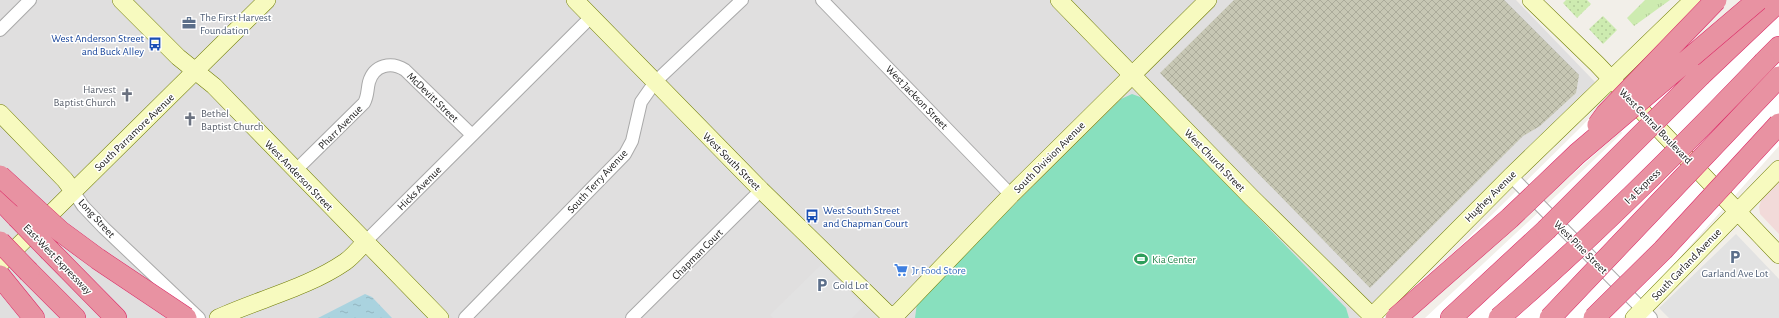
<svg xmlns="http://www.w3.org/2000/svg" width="1779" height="318" font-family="'Alegreya Sans',sans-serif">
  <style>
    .residential { fill: #e0dfdf }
    .commercial { fill: #f2dad9 }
    .construction { fill: url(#construction-cross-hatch) }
    .grass { fill: url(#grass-tufts) }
    .garden { fill: url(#garden-dots) }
    .pitch { fill: #88e0be }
    .parking { fill: #e2e2e2 }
    .water { fill: url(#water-ripples) }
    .pier { fill: #fff }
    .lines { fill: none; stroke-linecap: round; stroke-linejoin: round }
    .street-casing { stroke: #a9a9a9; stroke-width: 14 }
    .secondary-casing { stroke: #707d05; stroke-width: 18 }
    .highway-casing { stroke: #dc2a67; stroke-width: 22 }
    .street { stroke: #fff; stroke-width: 12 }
    .secondary { stroke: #f7fabf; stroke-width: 17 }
    .highway { stroke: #e892a2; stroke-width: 21 }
    .highway-bridge-casing { stroke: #dc2a67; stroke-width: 22; stroke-linecap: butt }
    .highway-bridge { stroke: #e892a2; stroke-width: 21 }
    .labels { text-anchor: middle; stroke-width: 3; stroke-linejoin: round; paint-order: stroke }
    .service-label { font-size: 11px; fill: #4e5e75; stroke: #fff; text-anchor: start }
    .transit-label { font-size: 11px; fill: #164399; stroke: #fff; text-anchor: end }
    .worship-label { font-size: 11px; fill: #5b616d; stroke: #fff; text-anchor: end }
    .street-label { font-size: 11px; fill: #222; stroke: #fff }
    .leisure-label { font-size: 11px; fill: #27864d; stroke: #fff; text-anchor: start }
    .shop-label { font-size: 11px; fill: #366cbe; stroke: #fff; text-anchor: start }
  </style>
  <defs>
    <pattern id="construction-cross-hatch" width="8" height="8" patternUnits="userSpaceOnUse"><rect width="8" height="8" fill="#c7c7b4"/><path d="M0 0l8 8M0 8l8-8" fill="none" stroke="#abab9a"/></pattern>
    <pattern id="grass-tufts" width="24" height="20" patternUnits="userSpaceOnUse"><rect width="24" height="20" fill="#cdebb0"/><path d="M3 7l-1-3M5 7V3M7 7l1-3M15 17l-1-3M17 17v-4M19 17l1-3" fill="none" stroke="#b0c997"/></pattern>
    <pattern id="garden-dots" width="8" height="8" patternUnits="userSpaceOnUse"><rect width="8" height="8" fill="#cdebb0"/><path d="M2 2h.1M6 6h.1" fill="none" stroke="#b0c997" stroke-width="1.8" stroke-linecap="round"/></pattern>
    <pattern id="water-ripples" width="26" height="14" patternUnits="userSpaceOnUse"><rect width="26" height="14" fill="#aad3df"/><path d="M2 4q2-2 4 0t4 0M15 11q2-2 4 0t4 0" fill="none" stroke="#92b5bf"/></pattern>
  </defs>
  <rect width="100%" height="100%" fill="#f2efe9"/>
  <path class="residential" d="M0 0H1516L1595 82 1359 318H0Z"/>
  <path class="commercial" d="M1779 181V234L1760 214 1759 207 1762 198Z"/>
  <path class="construction" d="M1234 0H1504L1579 75 1576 93 1540 126 1523 136 1370 288 1160 73Z"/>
  <path class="grass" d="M1645 0H1670L1634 26 1627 18Z"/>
  <path class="garden" d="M1566 0H1587L1591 4 1577 18 1563 3Z
    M1603 16 1617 30 1603 44 1589 29Z"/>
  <path class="pitch" d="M1132 94 1143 98 1346 308 1349 318H915L917 303 923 295 1121 99Z"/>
  <path class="parking" d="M1736 234 1779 279V318H1669L1659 308Z
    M822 264 864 306 852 318H773L770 315Z"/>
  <path class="water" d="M365 294 372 297 392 318H318Z"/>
  <path class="pier" d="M1779 0V146L1674 264 1623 318H1425L1573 180 1622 133 1621 131 1411 318H1377L1455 251 1508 199 1581 127 1672 32 1661 67Z"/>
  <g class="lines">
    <g class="street-casing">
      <path id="street" d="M822 0 1011 195
        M0 30 30 0
        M295 171 364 103C368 96 367 90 369 82 374 65 391 61 405 70L471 134
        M1511 176 1651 318
        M73 191 83 206 104 228 199 318
        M365 242 591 17
        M465 318 625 154 632 141 641 102 655 82 742 0
        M632 318 761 190"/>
    </g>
    <g class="secondary-casing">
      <path id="secondary" d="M121 0 178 57 214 86 440 318
        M575 0 761 190 892 318
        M1059 0 1251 197 1374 318
        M1531 0 1597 64 1779 255
        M0 113 65 180 73 191
        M0 264 267 0
        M218 318C259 299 307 288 345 262 352 257 359 249 365 242
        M893 318 1011 195 1208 0
        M1370 318 1511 176 1693 0
        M1634 318 1779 169"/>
    </g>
    <g class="highway-casing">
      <path id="highway" d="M1764 62 1779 47
        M1701 75 1779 1
        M0 199 17 217
        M50 251 116 318
        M29 272 75 318
        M0 276 34 318
        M1451 318 1546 230"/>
    </g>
    <use href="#street" class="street"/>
    <use href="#secondary" class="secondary"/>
    <use href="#highway" class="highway"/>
    <g class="highway-bridge-casing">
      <path id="highway-bridge" d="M1598 125 1606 114 1716 0
        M0 176 60 231 98 259 186 318
        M17 217 50 251
        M1546 230 1701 75
        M0 242 29 272
        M1396 318 1510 218 1577 154 1758 0
        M1499 318C1592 238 1679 151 1764 62
        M1550 318 1779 77
        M1594 318 1663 250 1779 124"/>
    </g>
    <use href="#highway-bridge" class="highway-bridge"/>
  </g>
  <defs>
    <g id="office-bare" transform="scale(1.08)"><path d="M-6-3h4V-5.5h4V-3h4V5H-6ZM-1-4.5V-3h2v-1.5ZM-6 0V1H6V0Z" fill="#5c6f8a" stroke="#fff" stroke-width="2.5" paint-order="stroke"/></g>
    <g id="bus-bare" transform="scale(1.08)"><path d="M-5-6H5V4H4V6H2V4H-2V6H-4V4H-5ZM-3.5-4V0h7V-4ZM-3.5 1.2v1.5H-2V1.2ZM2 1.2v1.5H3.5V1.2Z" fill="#1a4fb4" stroke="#fff" stroke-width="2.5" paint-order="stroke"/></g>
    <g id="church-bare" transform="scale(1.08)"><path d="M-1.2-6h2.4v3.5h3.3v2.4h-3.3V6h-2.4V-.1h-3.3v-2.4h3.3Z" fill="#6b7280" stroke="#fff" stroke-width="2.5" paint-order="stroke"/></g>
    <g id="parking-bare" transform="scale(1.08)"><path d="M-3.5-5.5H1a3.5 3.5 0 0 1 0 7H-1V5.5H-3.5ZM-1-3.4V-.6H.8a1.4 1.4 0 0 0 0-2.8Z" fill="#5c6f8a" stroke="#fff" stroke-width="2.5" paint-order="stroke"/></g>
    <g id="stadium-bare" transform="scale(1.08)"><path d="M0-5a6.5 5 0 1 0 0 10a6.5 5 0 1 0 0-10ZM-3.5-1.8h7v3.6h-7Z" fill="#2e9e5b" stroke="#fff" stroke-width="2.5" paint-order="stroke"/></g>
    <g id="supermarket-bare" transform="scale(1.08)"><path d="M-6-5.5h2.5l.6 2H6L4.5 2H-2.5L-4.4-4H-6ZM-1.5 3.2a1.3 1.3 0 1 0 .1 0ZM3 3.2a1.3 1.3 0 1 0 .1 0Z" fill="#3f7fe0" stroke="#fff" stroke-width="2.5" paint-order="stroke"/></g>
  </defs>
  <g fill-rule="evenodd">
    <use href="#office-bare" x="189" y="23"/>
    <use href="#bus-bare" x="155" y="44"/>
    <use href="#church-bare" x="127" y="95"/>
    <use href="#church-bare" x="190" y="119"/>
    <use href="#bus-bare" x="812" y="216"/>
    <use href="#parking-bare" x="1735" y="257"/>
    <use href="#stadium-bare" x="1141" y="259"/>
    <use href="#supermarket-bare" x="901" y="270"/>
    <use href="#parking-bare" x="822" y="285"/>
  </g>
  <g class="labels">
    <g class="service-label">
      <text x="200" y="21">The First Harvest<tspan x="200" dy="13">Foundation</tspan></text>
      <text x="1735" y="277" text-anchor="middle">Garland Ave Lot</text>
      <text x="833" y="289">Gold Lot</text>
    </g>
    <g class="transit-label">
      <text x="144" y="42">West Anderson Street<tspan x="144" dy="13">and Buck Alley</tspan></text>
      <text x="823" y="214" text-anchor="start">West South Street<tspan x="823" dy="13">and Chapman Court</tspan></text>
    </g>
    <g class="worship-label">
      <text x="116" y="93">Harvest<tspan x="116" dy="13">Baptist Church</tspan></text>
      <text x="201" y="117" text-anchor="start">Bethel<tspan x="201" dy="13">Baptist Church</tspan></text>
    </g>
    <g class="street-label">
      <text transform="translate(433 97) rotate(44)" y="4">McDevitt Street</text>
      <text transform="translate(917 97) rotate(46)" y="4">West Jackson Street</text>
      <text transform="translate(1656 126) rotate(46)" y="4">West Central Boulevard</text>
      <text transform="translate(340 127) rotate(-45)" y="4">Pharr Avenue</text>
      <text transform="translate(134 132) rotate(-44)" y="4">South Parramore Avenue</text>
      <text transform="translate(1049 157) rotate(-45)" y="4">South Division Avenue</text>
      <text transform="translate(1215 160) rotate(46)" y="4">West Church Street</text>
      <text transform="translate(732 161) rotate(45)" y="4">West South Street</text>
      <text transform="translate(299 175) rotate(46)" y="4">West Anderson Street</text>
      <text transform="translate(597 181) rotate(-47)" y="4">South Terry Avenue</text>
      <text transform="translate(1642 186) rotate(-44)" y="4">I-4 Express</text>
      <text transform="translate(419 188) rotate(-45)" y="4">Hicks Avenue</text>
      <text transform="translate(1490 196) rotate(-45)" y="4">Hughey Avenue</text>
      <text transform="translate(97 218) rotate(48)" y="4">Long Street</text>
      <text transform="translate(1581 247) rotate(45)" y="4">West Pine Street</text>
      <text transform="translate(697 254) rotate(-45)" y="4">Chapman Court</text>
      <text transform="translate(58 259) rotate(46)" y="4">East-West Expressway</text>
      <text transform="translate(1686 264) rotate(-46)" y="4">South Garland Avenue</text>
    </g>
    <g class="leisure-label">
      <text x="1152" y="263">Kia Center</text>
    </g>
    <g class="shop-label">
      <text x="912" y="274">Jr Food Store</text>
    </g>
  </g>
</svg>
